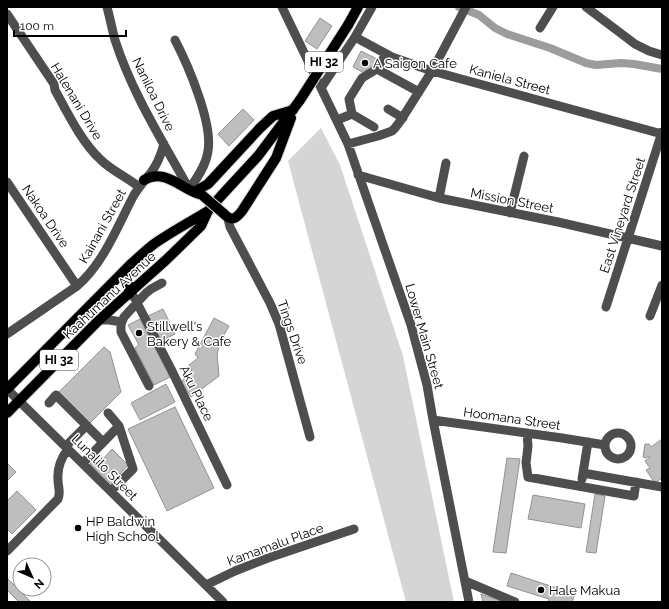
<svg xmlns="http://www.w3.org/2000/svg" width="669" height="609" font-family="Raleway,sans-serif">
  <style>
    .green { fill: #d5d5d5 }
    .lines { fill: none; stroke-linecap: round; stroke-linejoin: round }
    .canal { stroke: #9c9c9c; stroke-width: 8 }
    .building { fill: #bebebe; stroke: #929292 }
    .major-casing { stroke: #dbdbdb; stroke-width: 12 }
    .minor { stroke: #4e4e4e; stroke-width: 9 }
    .major { stroke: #000; stroke-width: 10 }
    .major-bridge-casing { stroke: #dbdbdb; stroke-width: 12; stroke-linecap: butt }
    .major-bridge { stroke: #000; stroke-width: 10 }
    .poi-dot { fill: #000; stroke: #fff; stroke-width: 1.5 }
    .labels { text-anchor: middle; stroke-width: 3; stroke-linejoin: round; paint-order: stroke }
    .shield { fill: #fff; stroke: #4c4c4c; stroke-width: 1 }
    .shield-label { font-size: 12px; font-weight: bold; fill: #000 }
    .poi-label { font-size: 13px; fill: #000; stroke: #fff; text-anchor: start }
    .street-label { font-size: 13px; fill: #000; stroke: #fff }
  </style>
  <rect width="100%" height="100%" fill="#fff"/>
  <path class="green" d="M321 128 340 165 403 356 454 602H406L288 161Z"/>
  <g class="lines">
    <path class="canal" d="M459 7 479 15 495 28 507 34 550 48 586 63 596 65 621 63 634 64 662 69"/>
  </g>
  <path class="building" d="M320 18 332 26 317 49 305 41Z
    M361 51 377 59 370 71 366 69 364 73 353 67Z
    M243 109 254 120 229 146 218 134Z
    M163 309 175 334 161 341 148 316Z
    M214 318 229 326 221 340 217 354 219 376 191 397 181 382 192 370 189 365 198 358 195 354Z
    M140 319 170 377 154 385 135 348 139 345 128 325Z
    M104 347 110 352 121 392 90 423 59 392Z
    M166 384 175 402 140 420 131 403Z
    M175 407 214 488 167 511 128 429Z
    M662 439V478L655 483 646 470 650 468 645 461 650 457 649 456 646 458 643 457 645 444H649L651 447Z
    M112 449 128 465 120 474 124 477 114 487 90 464 99 454 104 458Z
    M507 458 520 459 506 553 493 552Z
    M8 464 16 472 7 481V465Z
    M17 491 36 510 12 534 7 529V501Z
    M595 494 605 496 596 553 586 552Z
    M533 495 585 504 581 528 528 519Z
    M511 573 575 594 572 602H548L549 599 507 586Z
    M7 578 31 602H19L7 590Z
    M481 594 504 602H483Z"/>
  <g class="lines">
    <g class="major-casing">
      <path id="major" d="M348 25 358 7
        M144 180C165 168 180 188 199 194
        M194 192 208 184 260 128 273 116 293 110
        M223 213C231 221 235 220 242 211L276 158 291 118
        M129 267C124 277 128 278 129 287 129 289 129 291 129 294
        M7 389 130 265C138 258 146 250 154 244 171 232 190 222 208 211
        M7 413 99 320 166 260 201 226 208 211 221 196 258 156 300 100"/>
    </g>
    <path class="minor" d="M107 7C110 18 112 29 115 40 132 93 162 140 189 189 198 177 206 165 208 151 213 123 188 65 175 40
      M282 7 348 144 411 325 427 385 433 420 469 602
      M586 7 635 44 649 51 662 55
      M7 14 54 84 55 90C67 112 82 143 101 160 112 171 127 177 139 187
      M540 28 553 7
      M355 37 392 57 432 71 662 134
      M377 69 419 92
      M321 88 355 37 372 7
      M388 109 403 118
      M352 114 349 99 362 78 377 69 386 54
      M337 120 352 114 374 127
      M348 144 378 136 392 131 395 128 401 120 432 71 466 7
      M358 175 439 198 558 222 662 246
      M7 182 77 286
      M439 198 446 163
      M510 213 524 156
      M228 218 229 223 230 227 270 303 279 324 310 437
      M129 294 134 297 171 369 227 485
      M606 307 662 132
      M650 316 662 285
      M99 320H109L122 322
      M7 334 77 286C104 263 118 225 134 195 139 187 144 181 150 174 157 165 161 155 164 144
      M149 386 121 332V324L124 317 146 293 151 289 162 283
      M7 389 223 602
      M49 403 56 395 103 442
      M108 413 119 426
      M433 420 562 438 605 445
      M605 446a13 13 0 1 1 26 0a13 13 0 1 1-26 0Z
      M527 433 528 446 526 463 528 477 634 496 636 482
      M66 446 86 426
      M83 463 119 426 133 469 111 491
      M583 473 662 487
      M582 479 588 442
      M7 551 58 499C61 492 58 487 58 480 57 468 61 458 68 449
      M465 581 515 602
      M206 585 235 571 268 558 354 529"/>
    <use href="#major" class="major"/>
    <g class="major-bridge-casing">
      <path id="major-bridge" d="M300 100 348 25
        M202 195 223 213"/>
    </g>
    <use href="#major-bridge" class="major-bridge"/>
  </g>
  <g class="poi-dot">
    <circle cx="365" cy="63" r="4"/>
    <circle cx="139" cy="333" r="4"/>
    <circle cx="78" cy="528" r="4"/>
    <circle cx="541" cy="590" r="4"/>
  </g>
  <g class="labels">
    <g class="shield">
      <rect x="305" y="52" width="38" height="20" rx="3"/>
      <rect x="40" y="350" width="38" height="20" rx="3"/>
    </g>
    <g class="shield-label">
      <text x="324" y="66">HI 32</text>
      <text x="59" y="364">HI 32</text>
    </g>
    <g class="poi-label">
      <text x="373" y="68">A Saigon Cafe</text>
      <text x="147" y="331">Stillwell's<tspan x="147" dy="15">Bakery &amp; Cafe</tspan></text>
      <text x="86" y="526">HP Baldwin<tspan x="86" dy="15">High School</tspan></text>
      <text x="549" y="595">Hale Makua</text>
    </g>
    <g class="street-label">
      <text transform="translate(510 79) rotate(15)" y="5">Kaniela Street</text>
      <text transform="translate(154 94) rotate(64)" y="5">Naniloa Drive</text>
      <text transform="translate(77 101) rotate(59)" y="5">Halenani Drive</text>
      <text transform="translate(512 200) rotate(11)" y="5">Mission Street</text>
      <text transform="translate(622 215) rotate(-72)" y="5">East Vineyard Street</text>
      <text transform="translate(46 216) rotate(56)" y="5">Nakoa Drive</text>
      <text transform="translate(102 226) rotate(-61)" y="5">Kainani Street</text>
      <text transform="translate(109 295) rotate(-43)" y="5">Kaahumanu Avenue</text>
      <text transform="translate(293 332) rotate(71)" y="5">Tings Drive</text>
      <text transform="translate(425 336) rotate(74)" y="5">Lower Main Street</text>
      <text transform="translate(197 393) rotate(64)" y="5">Aku Place</text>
      <text transform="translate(512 418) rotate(8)" y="5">Hoomana Street</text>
      <text transform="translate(105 467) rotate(45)" y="5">Lunalilo Street</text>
      <text transform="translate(275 544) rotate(-20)" y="5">Kamamalu Place</text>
    </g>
  </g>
  <rect width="669" height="609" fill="none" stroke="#000000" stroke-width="16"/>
  <g transform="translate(32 577) rotate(135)"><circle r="19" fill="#ffffff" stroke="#999999"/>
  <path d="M0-3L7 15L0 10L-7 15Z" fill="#000000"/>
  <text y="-6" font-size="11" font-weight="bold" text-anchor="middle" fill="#000000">N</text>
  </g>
  <path d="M14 30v6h112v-6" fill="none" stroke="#000000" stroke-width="2"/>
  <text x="20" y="30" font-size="12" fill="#000000" stroke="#ffffff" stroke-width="3" paint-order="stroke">100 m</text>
</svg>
